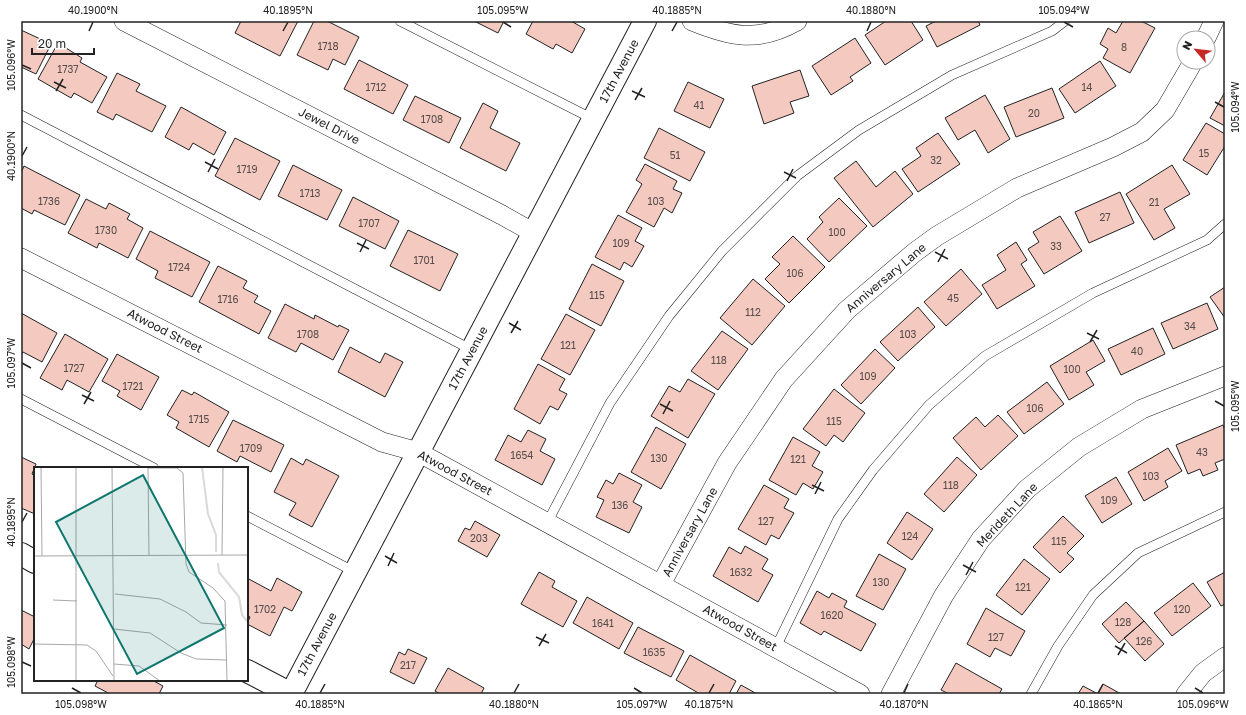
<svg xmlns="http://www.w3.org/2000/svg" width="1246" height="715" font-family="'Golos Text',sans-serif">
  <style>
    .building { fill: #f3c9c0; stroke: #222 }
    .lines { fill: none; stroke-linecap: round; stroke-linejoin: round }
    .service-casing { stroke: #222; stroke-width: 10 }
    .minor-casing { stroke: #222; stroke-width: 20 }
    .tertiary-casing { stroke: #222; stroke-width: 24 }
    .secondary-casing { stroke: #222; stroke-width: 24 }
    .service { stroke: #fff; stroke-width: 9 }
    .minor { stroke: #fff; stroke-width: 19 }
    .tertiary { stroke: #fff; stroke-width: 22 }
    .secondary { stroke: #fff; stroke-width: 22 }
    .ticks { fill: none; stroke: #222; stroke-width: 1.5 }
    .labels { text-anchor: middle; stroke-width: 3; stroke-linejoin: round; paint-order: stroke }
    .number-label { font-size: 10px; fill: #564c4a }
    .street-label { font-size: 12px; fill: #222; stroke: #fff }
    .inset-river { fill: none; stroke: #d9d9d9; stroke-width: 2 }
    .inset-road { fill: none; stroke: #a7a7a7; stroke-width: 1 }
    .view { fill: #0f766e; fill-opacity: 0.15; stroke: #0f766e; stroke-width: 2 }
    .inset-edge { fill: none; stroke: #222; stroke-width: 2 }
    .neatline { fill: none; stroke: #222; stroke-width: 1.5 }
    .ticks-label { font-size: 10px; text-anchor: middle; fill: #222 }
  </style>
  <rect width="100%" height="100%" fill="#fff"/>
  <path class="building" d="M241 21H298L280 56 235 33Z
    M314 21H327L359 37 345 65 333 59 328 70 297 55Z
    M474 21H504L498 33Z
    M533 21H571L585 29 572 53 556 44 553 49 526 34Z
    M886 21H911L923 40 885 65 865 35Z
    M936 21H978L980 25 937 47 926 26Z
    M1123 21H1141L1155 28 1130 73 1103 58 1108 49 1100 44 1108 28 1116 33Z
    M21 30 51 44 36 74 21 67Z
    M855 38 871 63 850 77 853 81 831 95 812 66Z
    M58 43 82 58 80 62 107 77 92 103 74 93 71 98 38 79Z
    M359 60 408 85 393 114 344 89Z
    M1100 61 1116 86 1075 113 1059 89Z
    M800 70 809 96 790 102 794 113 764 124 752 86Z
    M117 73 140 84 136 91 166 106 152 132 116 114 113 120 97 112Z
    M688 82 724 99 710 128 674 111Z
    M1052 88 1064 118 1016 137 1004 107Z
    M1225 92V126L1210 118Z
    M985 95 1010 139 988 153 975 130 958 140 945 118Z
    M415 96 461 118 449 143 403 120Z
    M483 103 498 111 490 128 520 143 506 171 460 148Z
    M181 107 226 132 214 155 193 143 189 150 165 137Z
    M1206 123 1225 134V146L1207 175 1183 160Z
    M659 128 705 152 690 181 644 158Z
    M938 133 960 164 918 192 902 169 921 156 916 148Z
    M235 138 280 161 260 200 215 176Z
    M856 161 876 187 895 171 913 194 873 227 834 178Z
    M645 164 677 181 673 189 682 193 672 213 664 208 654 227 626 212 642 184 636 180Z
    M293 165 342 190 327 220 278 196Z
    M1172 165 1190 194 1164 209 1175 228 1154 240 1126 194Z
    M24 166 80 195 65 225 34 210 32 214 21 208V173Z
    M1120 192 1134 223 1089 243 1075 212Z
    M353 197 399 221 385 249 339 226Z
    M839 198 867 226 829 262 807 239 823 222 819 217Z
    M86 199 106 209 109 203 130 214 127 219 143 228 128 258 99 243 97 248 68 233Z
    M618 215 642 228 635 241 644 246 632 267 624 262 620 270 595 257Z
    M1060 216 1082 251 1044 274 1028 249 1039 242 1033 232Z
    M408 230 458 254 440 291 390 266Z
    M150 231 210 262 192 297 155 278 158 271 136 259Z
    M793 236 825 267 789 303 765 279 780 264 772 257Z
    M1016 242 1027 260 1021 264 1035 286 997 309 982 285 1006 270 997 255Z
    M592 264 624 281 601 326 569 309Z
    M218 266 247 281 243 288 258 296 254 302 271 311 259 334 199 302Z
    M961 269 982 294 946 326 924 302Z
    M753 279 785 306 752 345 720 318Z
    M1225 287V318L1210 297Z
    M1207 303 1218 329 1173 349 1161 323Z
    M285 304 314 319 315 315 338 327 339 325 349 330 333 360 301 343 296 352 268 338Z
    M918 307 935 327 898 361 880 342Z
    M21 313 57 333 42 362 23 352 21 355Z
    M566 314 595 330 570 375 541 359Z
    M1153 328 1165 354 1121 375 1108 349Z
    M722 331 748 349 718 390 691 371Z
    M65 334 108 359 89 392 67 380 62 390 40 378Z
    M1093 340 1105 361 1086 372 1094 385 1069 400 1050 366Z
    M350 347 380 363 385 353 403 362 385 397 338 372Z
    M875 349 895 368 861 404 841 385Z
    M117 354 159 377 141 410 117 396 120 391 102 381Z
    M538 364 565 379 559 390 567 394 558 410 550 406 540 424 514 409Z
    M688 379 715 394 688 438 651 416 669 386 680 392Z
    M1047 382 1064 404 1024 434 1007 412Z
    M834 389 865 413 843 442 834 435 826 446 803 429Z
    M182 390 192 395 194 392 229 412 209 447 176 428 179 422 167 415Z
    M998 415 1018 436 981 470 953 438 976 417 985 427Z
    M233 420 284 445 271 472 240 456 237 462 217 451Z
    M1223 425 1225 430V459L1215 463 1218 470 1203 476 1200 469 1188 474 1176 445Z
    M656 427 686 444 661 489 631 472Z
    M528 430 546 439 540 451 555 459 542 485 495 460 508 435 521 442Z
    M793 437 820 452 812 466 823 472 813 489 803 483 796 495 769 480Z
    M1168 448 1182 471 1165 481 1168 487 1144 501 1128 472Z
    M21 457 36 464 32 474 35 476V514L21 508Z
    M957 457 977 475 944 512 924 494Z
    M291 458 303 465 306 459 339 476 312 527 289 515 296 503 274 492Z
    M619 473 642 485 633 502 642 507 629 533 596 517 604 500 597 497 606 480 613 484Z
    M1116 477 1132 504 1102 523 1085 496Z
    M764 485 789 499 784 508 794 513 779 539 771 535 766 545 738 529Z
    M907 512 933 529 912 560 887 543Z
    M1063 516 1084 536 1067 553 1074 559 1060 573 1033 547Z
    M475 521 500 535 487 557 458 541 465 528 470 530Z
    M745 546 768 559 762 569 773 575 758 602 713 576 729 547 741 554Z
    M879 554 906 569 883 610 856 596Z
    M1024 559 1050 579 1022 615 996 595Z
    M539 572 555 581 552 587 577 601 563 627 521 604Z
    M1225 572V604L1221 606 1207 582Z
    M247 578 271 591 277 578 302 592 292 611 284 607 270 636 247 624 250 617 247 615Z
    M1193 583 1211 606 1172 636 1154 613Z
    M817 591 829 598 832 593 847 601 844 607 876 624 861 651 824 631 821 635 800 623Z
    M587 597 633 623 619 649 573 623Z
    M1126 602 1144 621 1119 643 1102 624Z
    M986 608 1025 631 1011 656 995 648 990 657 967 644Z
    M21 610 35 617V637L29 649 21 644Z
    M1144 621 1164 644 1145 661 1124 638Z
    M638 627 684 651 671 677 624 653Z
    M408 649 427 658 414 684 390 672 399 652 405 655Z
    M690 655 736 681 729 694H700L676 680Z
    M956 663 1002 689 999 694H949L941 690Z
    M448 668 484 688 481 694H440L435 691Z
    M98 680H152L163 686 159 694H110L95 686Z
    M1103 684 1121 694H1078L1083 686 1098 694Z
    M741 685 757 694H736Z"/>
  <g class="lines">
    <g class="service-casing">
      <path id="service" d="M400 21 593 119
        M21 115 472 350
        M21 399 154 468
        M247 516 355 572
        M547 523 610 403 669 316 722 251 797 176 859 130 952 75 1052 31 1065 21
        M776 647 838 519 873 470 929 405 985 356 1093 293 1207 240 1225 224
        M1031 694 1058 646 1093 595 1138 553 1225 512"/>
    </g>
    <g class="minor-casing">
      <path id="minor" d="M124 21 502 215 534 233
        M692 21C731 37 758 43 797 21
        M1206 38 1214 21
        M21 258 382 442 418 452 860 694
        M661 584 727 463 784 379 847 310 915 252 937 236 1017 188 1113 147 1142 132 1165 110 1193 62
        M891 694 944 595 981 539 1027 489 1079 447 1142 409 1225 376
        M1186 694 1203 673 1225 657"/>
    </g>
    <g class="tertiary-casing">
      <path id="tertiary" d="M21 554 35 562
        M247 671 291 694"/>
    </g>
    <g class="secondary-casing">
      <path id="secondary" d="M291 694 645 21"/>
    </g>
    <use href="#service" class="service"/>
    <use href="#minor" class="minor"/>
    <use href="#tertiary" class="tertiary"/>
    <use href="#secondary" class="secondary"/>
  </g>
  <path class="ticks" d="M503 22 511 27M1064 22 1073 27M89 31 93 22M283 31 288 22M672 31 677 22M867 31 871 22M22 65 31 69M54 82 66 88M56 91 63 79M632 91 645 97M635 100 642 88M1215 102 1224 107M22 156 27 147M205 162 218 169M208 172 215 159M784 172 796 178M787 181 793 169M357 243 369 249M360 252 366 240M935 252 948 259M938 262 945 249M509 323 521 330M511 333 518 321M1087 333 1099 339M1090 342 1097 330M22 363 31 368M82 395 94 401M1215 401 1224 406M84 404 91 392M660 404 673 411M663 414 670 401M812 485 824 491M815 494 821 482M22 522 27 513M385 556 397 563M963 565 976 572M388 566 394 553M966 575 973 562M536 637 549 643M539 646 546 634M1115 646 1127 653M1118 655 1125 643M22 662 31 666M72 688 81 693M634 688 642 693M1195 688 1203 693M320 693 325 684M514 693 519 684M709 693 714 684M904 693 908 684M1098 693 1103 684"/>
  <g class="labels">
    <g class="number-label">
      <text x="328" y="50">1718</text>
      <text x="1124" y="51">8</text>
      <text x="68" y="73">1737</text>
      <text x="376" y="91">1712</text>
      <text x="1087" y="91">14</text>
      <text x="699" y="109">41</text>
      <text x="1034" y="117">20</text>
      <text x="432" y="123">1708</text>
      <text x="1204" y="157">15</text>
      <text x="675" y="159">51</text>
      <text x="936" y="164">32</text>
      <text x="247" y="173">1719</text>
      <text x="310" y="197">1713</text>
      <text x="49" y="205">1736</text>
      <text x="656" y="205">103</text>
      <text x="1154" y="206">21</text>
      <text x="1105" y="221">27</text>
      <text x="369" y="227">1707</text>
      <text x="106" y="234">1730</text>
      <text x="837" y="236">100</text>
      <text x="621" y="247">109</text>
      <text x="1056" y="250">33</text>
      <text x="424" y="264">1701</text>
      <text x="179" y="271">1724</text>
      <text x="795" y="277">106</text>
      <text x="597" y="299">115</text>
      <text x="953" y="302">45</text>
      <text x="228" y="303">1716</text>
      <text x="753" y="316">112</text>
      <text x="1190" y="330">34</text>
      <text x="308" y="338">1708</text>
      <text x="908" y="338">103</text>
      <text x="568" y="349">121</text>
      <text x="1137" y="355">40</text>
      <text x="719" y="364">118</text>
      <text x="74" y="372">1727</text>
      <text x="1072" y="373">100</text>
      <text x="868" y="380">109</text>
      <text x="133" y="390">1721</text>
      <text x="1035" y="412">106</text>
      <text x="199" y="423">1715</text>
      <text x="834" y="425">115</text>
      <text x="251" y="452">1709</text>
      <text x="1202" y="456">43</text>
      <text x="522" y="459">1654</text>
      <text x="659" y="462">130</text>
      <text x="798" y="463">121</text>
      <text x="1151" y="480">103</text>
      <text x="951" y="489">118</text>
      <text x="1109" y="504">109</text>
      <text x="620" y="509">136</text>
      <text x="766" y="525">127</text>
      <text x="910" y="540">124</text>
      <text x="479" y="542">203</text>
      <text x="1059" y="545">115</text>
      <text x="741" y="576">1632</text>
      <text x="881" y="586">130</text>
      <text x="1023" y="591">121</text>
      <text x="265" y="613">1702</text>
      <text x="1182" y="613">120</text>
      <text x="832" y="619">1620</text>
      <text x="1123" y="626">128</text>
      <text x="603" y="627">1641</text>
      <text x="996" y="641">127</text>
      <text x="1144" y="645">126</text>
      <text x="654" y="656">1635</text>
      <text x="408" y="669">217</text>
    </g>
    <g class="street-label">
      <text transform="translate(619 71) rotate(-62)" y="4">17th Avenue</text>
      <text transform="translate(329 126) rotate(27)" y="4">Jewel Drive</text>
      <text transform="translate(886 278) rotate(-40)" y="4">Anniversary Lane</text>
      <text transform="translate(165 331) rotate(27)" y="4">Atwood Street</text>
      <text transform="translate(468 358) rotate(-62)" y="4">17th Avenue</text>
      <text transform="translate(455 473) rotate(28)" y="4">Atwood Street</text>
      <text transform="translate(1007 515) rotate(-47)" y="4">Merideth Lane</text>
      <text transform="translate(690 532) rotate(-61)" y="4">Anniversary Lane</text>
      <text transform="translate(740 628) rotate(29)" y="4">Atwood Street</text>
      <text transform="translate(317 644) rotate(-62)" y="4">17th Avenue</text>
    </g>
  </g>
  <g transform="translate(34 467)">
    <rect width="214" height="214" fill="#fff"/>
    <path class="inset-river" d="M168 0 174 47 182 68V85M184 96 185 105 205 130 208 148 214 155"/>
    <path class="inset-road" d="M7 0 8 89M42 0V214M78 0 80 214M114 0 115 89M114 1H143L149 6 152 97 155 105 179 121 191 134 193 214M188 88 189 0M0 89 214 88M81 127 126 132 152 145 167 156 193 158M19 133 43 134M80 162 116 166 147 186 162 192 193 193M0 177 53 178 62 184 79 209M80 197 105 199 126 214"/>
    <path class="view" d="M109 8 190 161 103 207 22 55Z"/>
    <rect width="214" height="214" class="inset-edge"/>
  </g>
  <rect width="1246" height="715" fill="none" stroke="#ffffff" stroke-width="44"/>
  <g transform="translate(1196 50) rotate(298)"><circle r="19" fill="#ffffff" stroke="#a7a7a7"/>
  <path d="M0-3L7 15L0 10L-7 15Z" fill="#c62828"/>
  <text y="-6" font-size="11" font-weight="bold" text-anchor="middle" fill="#222222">N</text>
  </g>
  <path d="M32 48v6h62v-6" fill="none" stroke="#222222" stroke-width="2"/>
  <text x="38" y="48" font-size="12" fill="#222222" stroke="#ffffff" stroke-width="3" paint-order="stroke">20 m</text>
  <rect x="22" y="22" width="1202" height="671" class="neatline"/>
  <g class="ticks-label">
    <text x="93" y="14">40.1900°N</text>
    <text x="288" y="14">40.1895°N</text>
    <text x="503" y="14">105.095°W</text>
    <text x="677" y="14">40.1885°N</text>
    <text x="871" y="14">40.1880°N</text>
    <text x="1064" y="14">105.094°W</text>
    <text transform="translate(11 65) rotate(-90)" y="4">105.096°W</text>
    <text transform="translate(1235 107) rotate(-90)" y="4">105.094°W</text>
    <text transform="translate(11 156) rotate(-90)" y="4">40.1900°N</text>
    <text transform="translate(11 363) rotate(-90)" y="4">105.097°W</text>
    <text transform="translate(1235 406) rotate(-90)" y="4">105.095°W</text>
    <text transform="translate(11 522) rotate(-90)" y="4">40.1895°N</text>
    <text transform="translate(11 662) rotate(-90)" y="4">105.098°W</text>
    <text x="81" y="708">105.098°W</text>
    <text x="320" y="708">40.1885°N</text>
    <text x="514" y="708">40.1880°N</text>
    <text x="642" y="708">105.097°W</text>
    <text x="709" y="708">40.1875°N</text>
    <text x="904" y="708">40.1870°N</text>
    <text x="1098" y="708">40.1865°N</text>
    <text x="1203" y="708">105.096°W</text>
  </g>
</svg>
